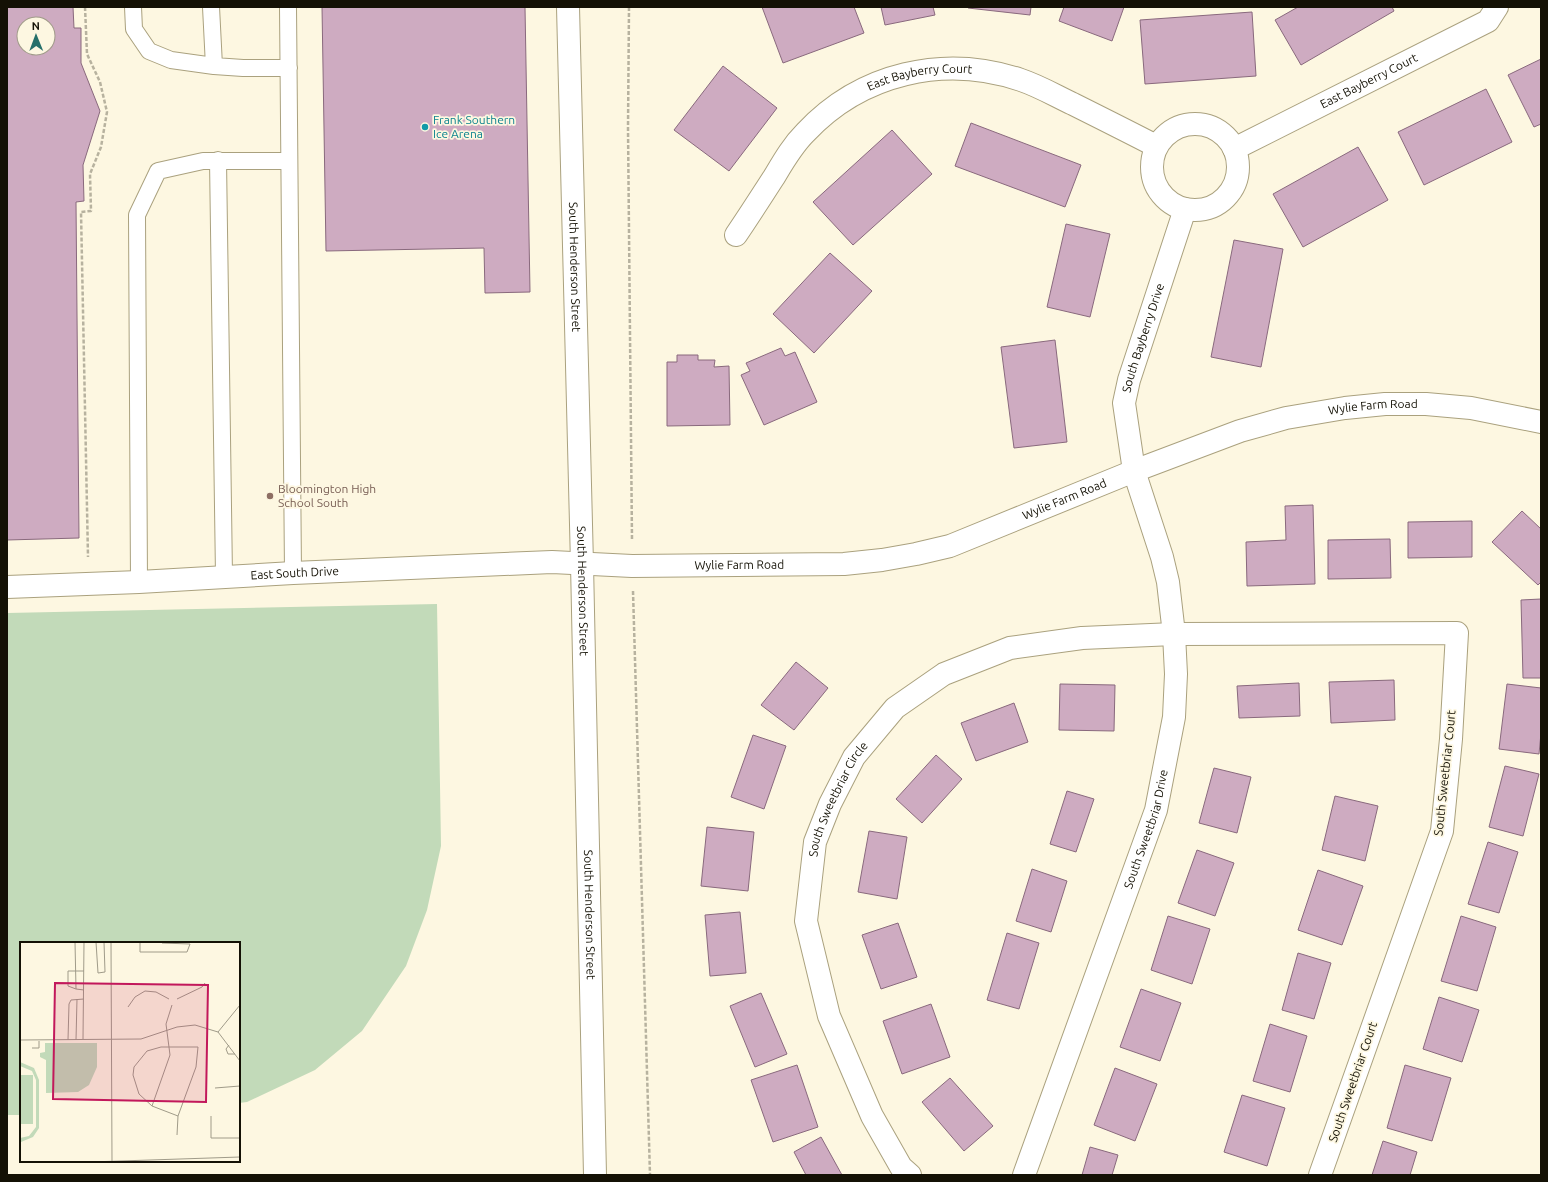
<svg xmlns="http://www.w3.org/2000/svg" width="1548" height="1182" font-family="Ubuntu,sans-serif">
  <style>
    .green { fill: #c2dab9 }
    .building { fill: #ceabc1; stroke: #89697d; fill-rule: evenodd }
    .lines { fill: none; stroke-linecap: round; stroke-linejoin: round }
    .service-casing { stroke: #aaa17e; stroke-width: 18 }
    .minor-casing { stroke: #aaa17e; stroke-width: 24 }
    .tertiary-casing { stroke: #aaa17e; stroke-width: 24 }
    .path { stroke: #b7b29f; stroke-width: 2.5; stroke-dasharray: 4 2; stroke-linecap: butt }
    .service { stroke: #fff; stroke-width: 16 }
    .minor { stroke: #fff; stroke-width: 22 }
    .tertiary { stroke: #fff; stroke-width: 22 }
    .culture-dot { fill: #0f9aa8; stroke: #fdf7e1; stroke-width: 1.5 }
    .education-dot { fill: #8d6e63; stroke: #fdf7e1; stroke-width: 1.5 }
    .labels { text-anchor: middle; stroke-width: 3.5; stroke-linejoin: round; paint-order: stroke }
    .street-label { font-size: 12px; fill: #141105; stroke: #fdf7e1 }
    .culture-label { font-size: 12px; fill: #0d838f; stroke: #fdf7e1; text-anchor: start }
    .education-label { font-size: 12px; fill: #785e54; stroke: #fdf7e1; text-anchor: start }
    .inset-road { fill: none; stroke: #a09b89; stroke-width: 1 }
    .view { fill: #c2185b; fill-opacity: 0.15; stroke: #c2185b; stroke-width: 2 }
    .inset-edge { fill: none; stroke: #141105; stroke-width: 2 }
  </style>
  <rect width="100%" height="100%" fill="#fdf7e1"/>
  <path class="green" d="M437 604 441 846 427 910 406 966 362 1031 315 1070 247 1102 239 1103V943H21V1115H7V613Z"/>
  <path class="building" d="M7 7H73L74 28H81V63L100 111 83 165 84 201 76 202 79 538 7 540ZM24 24H48V48H24Z
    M322 7H525L530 292 485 293 484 248 326 251Z
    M762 7H854L864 33 783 63Z
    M881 7H933L935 15 885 25Z
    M968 7H1031L1030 15 968 8Z
    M1064 7H1124L1112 41 1059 21Z
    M1298 7H1392L1394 11 1301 65 1275 20Z
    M1252 12 1256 76 1145 84 1140 20Z
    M1541 59V124L1534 127 1508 75Z
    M723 66 777 108 729 171 674 130Z
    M1486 89 1512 142 1424 185 1398 132Z
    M971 123 1081 165 1065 207 955 166Z
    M892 130 932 174 853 245 813 202Z
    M1358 147 1388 200 1303 247 1273 194Z
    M1066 224 1110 234 1090 317 1047 307Z
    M1234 240 1283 249 1261 367 1211 357Z
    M830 253 872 291 814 353 773 314Z
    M1055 340 1067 442 1014 448 1001 347Z
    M781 348 785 356 795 352 817 402 764 425 741 375 750 371 746 363Z
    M677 355H698V360H715L714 367 729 366 730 425 667 426V362H677Z
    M1313 505 1315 584 1247 586 1246 542 1286 540 1285 506Z
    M1522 511 1541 529V582L1538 585 1492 542Z
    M1472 521V557L1408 558V522Z
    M1390 539 1391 578 1328 579V540Z
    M1541 599V678H1523L1521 600Z
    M796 662 828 688 794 730 761 705Z
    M1394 680 1395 720 1331 723 1329 682Z
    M1299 683 1300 716 1239 718 1237 686Z
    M1060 684 1115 685 1114 731 1059 730Z
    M1507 684 1541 688V733L1539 754 1499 749Z
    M1014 703 1028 742 976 761 961 723Z
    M753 735 786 746 764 809 731 797Z
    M936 755 962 779 922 823 896 799Z
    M1505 766 1539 774 1523 836 1489 827Z
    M1214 768 1251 777 1237 833 1199 823Z
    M1067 791 1094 799 1076 852 1050 844Z
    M1335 796 1378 806 1365 861 1322 850Z
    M707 827 754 832 748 891 701 886Z
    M869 831 907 837 897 899 858 892Z
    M1488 842 1518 852 1499 913 1468 904Z
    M1197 850 1234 863 1215 916 1178 903Z
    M1032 869 1067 881 1051 932 1016 921Z
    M1318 870 1363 886 1342 945 1298 930Z
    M740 912 746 973 710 976 705 915Z
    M1168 916 1210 929 1192 984 1151 970Z
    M1461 916 1496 927 1477 991 1441 981Z
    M898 923 917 977 881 989 862 935Z
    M1007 933 1039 943 1019 1009 987 1000Z
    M1298 953 1331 963 1314 1019 1282 1010Z
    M1141 989 1181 1003 1160 1061 1120 1047Z
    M761 993 787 1054 755 1067 730 1006Z
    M1439 997 1479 1010 1462 1062 1423 1049Z
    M931 1004 950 1057 902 1074 883 1021Z
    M1270 1024 1307 1036 1290 1092 1253 1081Z
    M797 1065 818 1127 773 1142 751 1080Z
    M1405 1065 1451 1078 1432 1141 1387 1128Z
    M1115 1068 1157 1084 1135 1141 1094 1125Z
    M950 1078 993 1126 964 1151 922 1102Z
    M1242 1095 1285 1108 1267 1166 1224 1152Z
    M821 1137 842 1175H806L794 1152Z
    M1383 1141 1417 1152 1410 1175H1372Z
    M1090 1147 1118 1155 1112 1175H1082Z"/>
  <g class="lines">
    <g class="service-casing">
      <path id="service" d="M133 7 134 29 149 51 171 60 214 66
        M211 7 214 66 243 68H289
        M288 7 293 573
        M218 160 224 576
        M139 582 137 215 158 171 203 161H289"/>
    </g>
    <g class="minor-casing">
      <g id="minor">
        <circle cx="1195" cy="167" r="43"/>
        <path id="s1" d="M1234 149 1488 21 1497 7"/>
        <path id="s2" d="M736 235C749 216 761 197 774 177 783 162 792 146 805 133 861 73 944 54 1021 80 1039 86 1056 96 1073 104 1101 118 1129 132 1156 146"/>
        <path id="s3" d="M7 587 139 582 293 573 552 562 632 566 844 564 882 560 916 554 950 546 1134 471 1240 431 1286 418 1345 408 1385 404H1426L1471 408 1541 422"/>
        <path id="s4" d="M910 1175 901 1167 872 1116 829 1016 806 921 815 842 830 804 854 757 895 708 944 674 1010 648 1082 638 1174 634 1457 633 1451 739 1442 831 1320 1175"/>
        <path id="s5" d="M1024 1175 1156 810 1174 717 1176 674 1174 634 1168 582 1162 557 1134 471 1124 403 1129 380 1185 209"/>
      </g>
    </g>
    <g class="tertiary-casing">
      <g id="tertiary">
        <path id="s6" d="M568 7 582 564 595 1175"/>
      </g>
    </g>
    <path class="path" d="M85 7 87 54 100 82 107 112 101 147 90 174 91 211 81 212 88 557
      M629 7 628 128 632 540
      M633 591 650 1175"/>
    <use href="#service" class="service"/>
    <use href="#minor" class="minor"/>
    <use href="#tertiary" class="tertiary"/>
  </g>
  <circle class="culture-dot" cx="425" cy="127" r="4"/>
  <circle class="education-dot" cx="270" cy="496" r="4"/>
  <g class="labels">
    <g class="street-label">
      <text dy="4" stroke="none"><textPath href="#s2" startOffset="255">East Bayberry Court</textPath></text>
      <text dy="4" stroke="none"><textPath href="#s1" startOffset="151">East Bayberry Court</textPath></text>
      <text dy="4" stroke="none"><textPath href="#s6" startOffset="260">South Henderson Street</textPath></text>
      <text dy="4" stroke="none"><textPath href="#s5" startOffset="871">South Bayberry Drive</textPath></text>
      <text dy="4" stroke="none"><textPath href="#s3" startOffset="1393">Wylie Farm Road</textPath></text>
      <text dy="4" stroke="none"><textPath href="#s3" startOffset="1069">Wylie Farm Road</textPath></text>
      <text dy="4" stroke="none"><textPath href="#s3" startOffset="733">Wylie Farm Road</textPath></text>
      <text dy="4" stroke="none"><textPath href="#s3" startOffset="288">East South Drive</textPath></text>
      <text dy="4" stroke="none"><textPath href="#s6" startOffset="584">South Henderson Street</textPath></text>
      <text transform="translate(1445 773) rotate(-84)" y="4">South Sweetbriar Court</text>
      <text dy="4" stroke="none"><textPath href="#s4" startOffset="405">South Sweetbriar Circle</textPath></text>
      <text dy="4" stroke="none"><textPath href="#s5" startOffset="367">South Sweetbriar Drive</textPath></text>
      <text dy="4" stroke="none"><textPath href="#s6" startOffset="908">South Henderson Street</textPath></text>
      <text transform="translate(1353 1082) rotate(-71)" y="4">South Sweetbriar Court</text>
    </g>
    <g class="culture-label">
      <text x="433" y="124">Frank Southern<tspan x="433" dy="14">Ice Arena</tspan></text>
    </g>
    <g class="education-label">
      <text x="278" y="493">Bloomington High<tspan x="278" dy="14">School South</tspan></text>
    </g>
  </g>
  <g transform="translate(20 942)">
    <rect width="220" height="220" fill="#fdf7e1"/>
    <path d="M25 101H77V125L69 143 58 150 26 151V118L20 115V111L25 110ZM0 120 14 126 19 138V186L13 195 1 200 0 196 9 194 16 185V138L12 129 0 124ZM0 133H13V182H0Z" fill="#c2dab9"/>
    <path class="inset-road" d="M55 0 56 47 64 48M76 0 78 31 85 30 84 0M91 0 92 220M120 0V10H167L170 2 142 1M56 47 48 44V29H64M157 57 182 45 185 41M108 65 115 55 125 49 136 50 149 57M198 90 220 63M63 97 64 0M0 98 121 97 157 85 175 83 198 90 220 119M48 98 49 62 51 58 64 57M56 98 57 57M209 103 206 107 208 112H215M12 106H19V99M195 146 220 144M132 164 150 113 146 82 152 63M191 174V196H220M157 193 158 174 176 125 178 105H141L127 109 114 125 113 133 119 152 132 164 158 174M70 220 220 215"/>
    <path class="view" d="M35 41 188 43 186 160 33 157Z"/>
    <rect width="220" height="220" class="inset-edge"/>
  </g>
  <rect width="1548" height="1182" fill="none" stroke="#141105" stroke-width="16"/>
  <g transform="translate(36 36) rotate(359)"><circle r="19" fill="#fdf7e1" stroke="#a09b89"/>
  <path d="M0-3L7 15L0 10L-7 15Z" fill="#26706a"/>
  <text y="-6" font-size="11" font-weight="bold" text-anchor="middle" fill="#141105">N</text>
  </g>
</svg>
